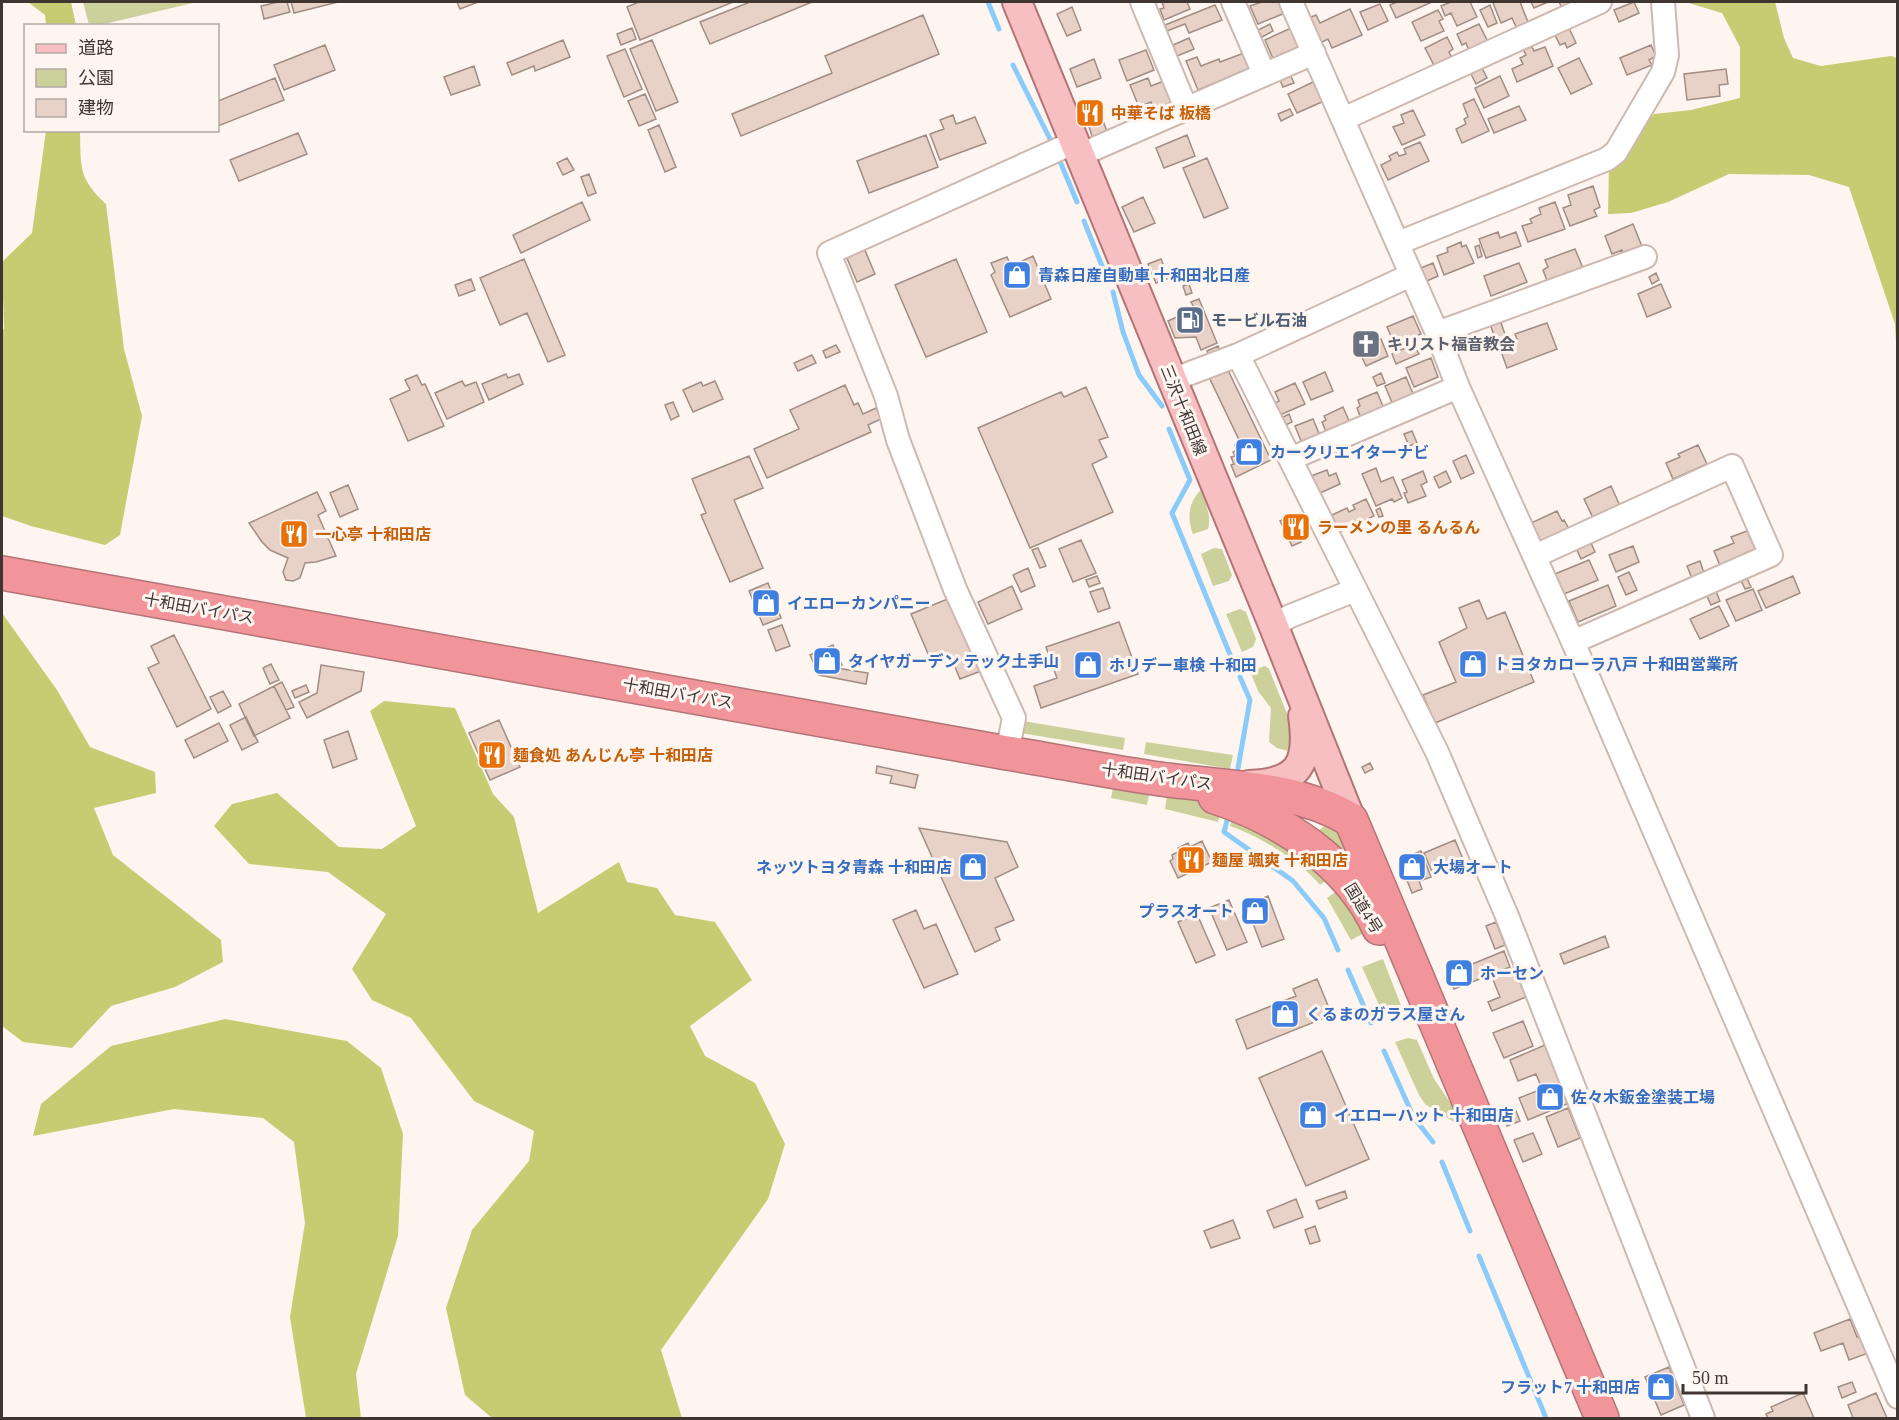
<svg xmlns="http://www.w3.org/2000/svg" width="1899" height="1420" font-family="'Times New Roman','Noto Sans JP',serif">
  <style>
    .green { fill: #ccd09a }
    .forest { fill: #c6cc71 }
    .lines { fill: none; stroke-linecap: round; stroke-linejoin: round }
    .stream { stroke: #8bcbf9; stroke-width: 5 }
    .building { fill: #e8d2c8; stroke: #a18d83; stroke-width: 1.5 }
    .minor-casing { stroke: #ceb9b0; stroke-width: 26 }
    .major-casing { stroke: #b37476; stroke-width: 32 }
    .highway-casing { stroke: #b37476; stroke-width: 36 }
    .minor { stroke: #fff; stroke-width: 22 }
    .major { stroke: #f7bfc2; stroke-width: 28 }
    .highway { stroke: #f1959a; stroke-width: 33 }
    .labels { text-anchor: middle; stroke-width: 6; stroke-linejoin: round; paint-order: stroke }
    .food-label { font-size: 16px; font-weight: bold; fill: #c56008; stroke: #fef5f1; text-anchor: start }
    .shop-label { font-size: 16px; font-weight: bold; fill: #366cbe; stroke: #fef5f1; text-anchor: start }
    .service-label { font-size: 16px; font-weight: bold; fill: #4e5e75; stroke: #fef5f1; text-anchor: start }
    .worship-label { font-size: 16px; font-weight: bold; fill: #5b616d; stroke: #fef5f1; text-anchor: start }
    .street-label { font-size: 16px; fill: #3f3632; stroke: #fef5f1 }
  </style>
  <rect width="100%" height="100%" fill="#fef5f1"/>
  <path class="green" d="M83 2H197L96 26 89 25Z
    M1201 490C1205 503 1212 515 1208 529L1193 534C1187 519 1188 502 1201 490Z
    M1214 548 1222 549 1232 575 1229 581 1213 586 1201 554Z
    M1240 609 1246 612 1256 639 1253 647 1242 652 1226 614Z
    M1265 666 1269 669 1290 721 1291 752 1277 748 1269 742 1271 708 1258 691 1250 671Z
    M1023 721 1125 738 1123 750 1021 733Z
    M1146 742 1233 755 1230 769 1144 754Z
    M1114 782 1150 789 1147 805 1111 798Z
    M1177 792 1222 805 1218 822 1165 809 1167 796Z
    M1234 811 1332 876 1320 885C1301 861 1259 836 1230 826Z
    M1335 821 1358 876 1316 833 1329 822Z
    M1340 889 1368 931 1351 940 1327 898Z
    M1383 959 1402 1008 1384 1016 1362 967Z
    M1408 1038 1417 1040 1434 1079 1465 1124 1462 1127 1425 1104 1419 1095 1395 1042Z"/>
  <path class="forest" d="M28 2H71L76 25H46L45 15Z
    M1685 2H1775L1784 38 1793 58 1821 66 1891 56 1897 58V360L1895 324 1849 187 1809 175 1729 174 1668 202 1631 213 1608 214 1609 165 1654 114 1691 110 1740 98V47L1722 13Z
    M46 131H80C81 167 78 178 106 204L124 349 142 416 120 535 105 545 31 526 2 516V330L4 329 2 262 32 233Z
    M2 613 57 690 90 747 155 772 156 793 94 808 113 855 221 940 223 962 175 987 111 1006 72 1048 23 1042 2 1026Z
    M384 701 455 708 493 794 514 817 538 913 619 862 627 882 657 888 675 915 715 922 752 980 690 1026 705 1056 755 1083 785 1144 768 1199 661 1350 682 1418H492L465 1395 446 1308 472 1230 529 1161 534 1131 474 1101 411 1018 372 1000 352 969 386 914 328 872 249 864 214 826 232 804 277 793 339 847 382 849 416 826 370 711Z
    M225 1019 347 1041 381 1068 403 1134 398 1236 356 1374 361 1418H306L290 1317 305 1223 294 1142 263 1118 174 1109 33 1136 41 1104 111 1046Z"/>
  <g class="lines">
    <path class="stream" d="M988 2 999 29
      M1013 65 1051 141
      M1059 159 1077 202
      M1084 221 1104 271
      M1113 292 1123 332 1139 375 1162 406
      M1169 429 1190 480 1172 513 1231 657
      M1238 768 1250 700 1240 677
      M1229 813 1224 832 1293 881 1324 918 1338 950
      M1348 970 1371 1023
      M1384 1051 1414 1118 1433 1142
      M1442 1162 1470 1231
      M1479 1256 1546 1418"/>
  </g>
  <path class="building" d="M278 2H287L290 12 264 19 261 6Z
    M291 2H338L294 13Z
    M457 2H478L460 9Z
    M639 2H733L640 40 627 7Z
    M750 2H812L710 44 700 22Z
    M1162 2H1187L1190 9 1164 20 1160 9 1164 8Z
    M1262 2H1280L1285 13 1258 24 1250 6Z
    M1397 2H1432L1396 18 1390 5Z
    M1451 2H1470L1477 17 1457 26 1451 13 1445 16 1441 6Z
    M1496 2H1520L1528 22 1516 27 1512 18 1501 23 1493 3Z
    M1531 2H1548L1534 8Z
    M1559 2H1576L1562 8Z
    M1634 2 1639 13 1619 22 1614 10Z
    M1380 4 1388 21 1368 30 1360 12Z
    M1215 5 1222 20 1189 33 1185 24 1167 31 1165 25Z
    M1490 5 1497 23 1488 27 1480 10Z
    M1072 7 1081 30 1067 36 1057 14Z
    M1350 9 1362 35 1332 48 1328 39 1320 43 1309 18 1316 15 1320 23Z
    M1438 10 1443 19 1439 21 1444 31 1421 41 1412 22Z
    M923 15 939 54 741 136 732 114 832 73 825 56Z
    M1270 24 1273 31 1262 37 1258 30Z
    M1479 24 1489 44 1470 53 1466 43 1462 45 1457 34Z
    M1568 26 1576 43 1567 48 1565 43 1560 45 1554 33Z
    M632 28 636 39 621 45 617 34Z
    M1291 28 1300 48 1274 61 1265 40Z
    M1447 37 1453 49 1449 52 1453 60 1436 69 1425 48Z
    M1189 38 1194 49 1177 56 1173 45Z
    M563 40 570 57 535 71 534 66 512 75 507 63Z
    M652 40 678 102 656 111 630 49Z
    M325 45 335 70 284 90 274 65Z
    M1531 45 1534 51 1545 47 1553 66 1517 82 1512 69 1523 64 1520 58 1526 55 1523 49Z
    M1651 45 1656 56 1649 60 1652 65 1627 75 1620 58Z
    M625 49 642 89 624 97 607 56Z
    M1146 50 1154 70 1127 81 1119 60Z
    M1244 53 1250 68 1198 90 1186 61 1197 57 1201 66 1219 59 1220 62Z
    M1579 58 1592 84 1571 94 1558 68Z
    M1094 59 1101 78 1077 87 1070 69Z
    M474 66 480 85 451 95 444 77Z
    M1482 68 1487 78 1476 84 1471 74Z
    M1726 69 1728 84 1719 85 1720 96 1687 100 1684 74Z
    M1290 74 1294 83 1283 87 1279 78Z
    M1500 76 1509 96 1484 108 1475 88Z
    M275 78 284 100 218 126V101Z
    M1148 78 1151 86 1164 81 1173 103 1154 110 1151 102 1139 107 1130 85Z
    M1315 81 1324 101 1297 113 1288 94Z
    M645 94 656 119 639 126 628 101Z
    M1474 99 1489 131 1462 143 1456 129 1466 124 1464 119 1468 117 1463 104Z
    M1519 106 1526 120 1494 133 1488 119Z
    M1290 109 1293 115 1281 121 1278 114Z
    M1413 110 1425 135 1402 145 1393 127 1404 123 1401 115Z
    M1100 113 1108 134 1093 139 1086 118Z
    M953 115 956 124 975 117 986 143 940 160 930 134 944 129 940 120Z
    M659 125 676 167 665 172 648 130Z
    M298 133 307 154 239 181 230 160Z
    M926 135 938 167 869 193 857 161Z
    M1187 135 1195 156 1164 168 1156 148Z
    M1420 142 1429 161 1388 180 1381 165 1391 160 1389 156 1397 152 1399 156 1406 154 1404 149Z
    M567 158 574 170 563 175 557 163Z
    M1207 158 1228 208 1204 218 1183 168Z
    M589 174 596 193 588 196 581 177Z
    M1593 186 1600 207 1594 210 1597 216 1570 226 1563 208 1571 205 1568 195Z
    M1143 197 1155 223 1134 232 1122 207Z
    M582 202 590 220 521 253 513 235Z
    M1555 202 1565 229 1528 242 1522 226 1532 223 1530 219 1541 214 1539 208Z
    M1633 224 1643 249 1625 257 1622 250 1612 254 1605 236Z
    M1498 232 1500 238 1516 232 1521 246 1486 258 1479 239Z
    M1461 242 1462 247 1466 245 1474 263 1444 275 1437 256 1448 252 1447 248Z
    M1479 245 1482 256 1478 258 1475 247Z
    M864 248 875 274 857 282 846 256Z
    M1575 249 1585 273 1549 286 1543 270 1548 267 1545 260Z
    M1033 256 1051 299 1010 317 991 275 995 272 991 263 1007 257 1011 266Z
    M524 259 565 355 548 362 527 313 500 325 480 278Z
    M956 259 987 332 926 357 895 285Z
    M1161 259 1169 278 1156 283 1148 264Z
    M1433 263 1438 276 1427 281 1421 268Z
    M1519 263 1527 282 1491 296 1484 276Z
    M1656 273 1659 280 1652 284 1649 277Z
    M471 279 475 290 459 296 455 285Z
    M1189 284 1192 293 1186 295 1183 286Z
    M1661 284 1671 307 1647 317 1638 294Z
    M1199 299 1217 343 1201 350 1196 337 1175 338 1168 321 1195 309 1191 302Z
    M1413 316 1421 334 1395 346 1387 327Z
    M1500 320 1506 337 1496 341 1490 324Z
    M1547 323 1557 349 1507 368 1499 346 1517 339 1515 334Z
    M1381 339 1388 356 1366 366 1358 349Z
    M1414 344 1419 354 1396 364 1392 354Z
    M836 345 840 352 826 358 823 351Z
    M1218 346 1221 353 1210 358 1207 351Z
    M812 355 816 363 798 371 794 363Z
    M1431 358 1438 377 1414 387 1406 368Z
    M1226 366 1271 460 1236 477 1231 465 1234 464 1231 457 1235 456 1233 452 1237 450 1235 445 1240 442 1208 375Z
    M1325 372 1333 391 1311 400 1303 382Z
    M1381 373 1385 383 1377 386 1373 377Z
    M506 374 508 378 519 374 523 384 489 400 482 384Z
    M417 375 422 385 425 384 444 426 408 441 390 399 410 390 405 380Z
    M1406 377 1414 396 1393 405 1385 386Z
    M462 381 465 386 476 382 484 402 447 419 435 393Z
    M715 381 723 399 693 412 683 390 701 382 703 386Z
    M1295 383 1305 404 1280 415 1275 403 1279 401 1275 392Z
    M845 385 854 405 858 403 863 414 876 408 881 419 868 425 871 432 767 478 754 449 799 429 790 410Z
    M1086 387 1108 437 1099 440 1107 457 1092 464 1113 512 1030 548 978 428 1061 392 1064 397Z
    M1377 392 1385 411 1362 421 1357 408 1360 406 1358 400Z
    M673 402 679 416 671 420 665 405Z
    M1343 407 1350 423 1327 434 1322 422 1326 420 1324 416Z
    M1289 414 1292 422 1284 426 1281 418Z
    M1313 419 1321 438 1303 446 1295 426Z
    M1412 431 1417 443 1409 446 1404 434Z
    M1698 445 1707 464 1673 479 1666 463 1680 457 1678 454Z
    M1466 455 1474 473 1461 479 1453 461Z
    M749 456 763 488 734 500 763 568 730 582 701 515 706 513 692 479Z
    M1376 468 1381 482 1393 477 1402 498 1394 502 1392 499 1376 506 1362 474Z
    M1327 470 1329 476 1336 473 1340 484 1318 494 1311 476Z
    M1423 471 1427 482 1421 485 1426 496 1408 503 1404 493 1407 492 1402 480Z
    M1446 471 1451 482 1439 488 1434 477Z
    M348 485 358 509 340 517 330 493Z
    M1611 486 1621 508 1594 520 1584 499Z
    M317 492 326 511 318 515 336 556 316 562 305 563 300 578 293 581 286 580 283 572 288 558 270 550 262 542 249 523Z
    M1366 499 1374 516 1339 532 1332 515 1347 508 1349 512 1355 509 1353 505Z
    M1380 508 1383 516 1379 517 1376 510Z
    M1557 511 1562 521 1564 520 1569 529 1540 543 1531 523Z
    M1303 515 1307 526 1303 528 1307 536 1300 539 1301 542 1292 546 1280 521 1290 517 1292 520Z
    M1747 531 1757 553 1721 568 1714 551 1734 543 1731 537Z
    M1081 540 1096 573 1073 582 1059 549Z
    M1591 543 1595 552 1581 559 1577 550Z
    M1633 546 1639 562 1616 572 1609 555Z
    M1038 548 1046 566 1040 568 1032 550Z
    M1589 560 1598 580 1564 594 1555 574Z
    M1700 561 1705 576 1693 581 1687 566Z
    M1028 568 1035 586 1021 592 1013 575Z
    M1629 572 1637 590 1626 595 1618 577Z
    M1097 576 1100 583 1089 587 1086 580Z
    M1746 576 1751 587 1745 589 1740 578Z
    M1793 576 1800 593 1766 608 1758 591Z
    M768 583 781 618 763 625 749 591Z
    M1608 585 1616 606 1578 622 1569 601Z
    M1012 586 1022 609 988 624 978 602Z
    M1103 588 1110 608 1098 612 1090 592Z
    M1715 589 1720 601 1711 605 1706 594Z
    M1753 589 1762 610 1736 621 1726 600Z
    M950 598 981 671 960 679 950 655 932 663 911 614Z
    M1479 600 1487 619 1505 612 1534 682 1435 723 1423 695 1456 682 1439 642 1467 628 1459 608Z
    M1719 606 1729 626 1700 639 1690 619Z
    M1119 622 1138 674 1041 708 1034 686 1057 678 1046 647Z
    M782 625 790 646 776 651 768 630Z
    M174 635 211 709 177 727 148 668 159 663 151 646Z
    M833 645 842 665 837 668 868 673 866 684 819 675 810 655Z
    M271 664 279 680 270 684 263 668Z
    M321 665 364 672 361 691 307 718 299 702 317 693Z
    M282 682 294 707 286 710 274 686Z
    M306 685 309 692 295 698 292 691Z
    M274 686 290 718 254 736 239 704Z
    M223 691 231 706 218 713 210 697Z
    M246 717 258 742 242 750 230 725Z
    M499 720 520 767 490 780 469 733Z
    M219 723 228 741 194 758 185 740Z
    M348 731 357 759 333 768 324 740Z
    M1370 763 1373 769 1365 773 1362 767Z
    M877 766 918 775 915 788 890 783 892 776 876 773Z
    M919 828 1007 842 1018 867 995 878 1014 920 995 928 1000 940 975 952Z
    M1455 840 1463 859 1432 872 1424 853Z
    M1202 841 1212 862 1178 878 1170 861 1173 859 1172 855 1180 851 1178 848 1188 843 1190 847Z
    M1421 851 1431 877 1419 881 1422 889 1412 893 1399 860Z
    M1268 896 1284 939 1262 947 1246 905Z
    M1229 900 1247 942 1227 950 1209 908Z
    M916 910 924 929 936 924 958 974 924 988 893 920Z
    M1197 914 1215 955 1196 963 1178 922Z
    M1496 922 1505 945 1495 949 1486 926Z
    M1605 936 1609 947 1564 964 1560 954Z
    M1504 951 1510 967 1454 989 1448 974Z
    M1514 968 1526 997 1492 1011 1488 1002 1500 997 1492 977Z
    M1317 979 1332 1015 1247 1049 1236 1020 1296 996 1293 989Z
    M1523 1021 1533 1046 1504 1058 1493 1033Z
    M1545 1045 1569 1103 1528 1120 1519 1098 1542 1089 1536 1074 1518 1081 1510 1060Z
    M1322 1051 1369 1159 1306 1186 1259 1078Z
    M1568 1108 1580 1138 1558 1147 1546 1117Z
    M1516 1111 1520 1121 1507 1126 1503 1116Z
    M1533 1133 1542 1154 1523 1162 1514 1140Z
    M1345 1191 1347 1198 1319 1209 1316 1201Z
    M1296 1199 1303 1217 1274 1228 1267 1211Z
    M1233 1220 1240 1238 1211 1248 1204 1231Z
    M1315 1226 1320 1241 1310 1244 1305 1230Z
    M1850 1319 1857 1337 1864 1335 1871 1352 1849 1360 1843 1343 1821 1351 1814 1333Z
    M1669 1367 1684 1405 1661 1415 1645 1377Z
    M1852 1382 1856 1392 1842 1398 1838 1387Z
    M1803 1393 1814 1418H1768L1766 1414 1773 1411 1771 1407Z
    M1876 1393 1887 1418H1853L1848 1405Z"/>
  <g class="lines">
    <g class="minor-casing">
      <path id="minor" d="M1142 2 1186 108
        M1233 2 1264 74
        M1291 2 1437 333 1458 387 1573 642 1898 1397
        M1343 119 1600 2
        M1080 155 1314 53
        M1398 243 1607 159 1616 152 1663 72 1667 55 1663 2
        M1437 333 1645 257
        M1238 355 1437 752 1507 916 1703 1418
        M1172 380 1238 355 1411 275
        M1290 459 1458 387
        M1535 556 1732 466 1771 555 1573 642
        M1274 627 1288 617 1355 590
        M1007 753 1014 718 955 589 898 440 886 396 829 253 1075 142"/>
    </g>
    <g class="major-casing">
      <path id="major" d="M1017 2 1274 627 1351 820
        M1249 785C1299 783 1310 764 1303 716"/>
    </g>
    <g class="highway-casing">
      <path id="highway" d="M2 573 1007 753C1058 761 1109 772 1160 779 1224 788 1294 786 1351 820L1602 1418
        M1215 797C1282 819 1349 862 1379 928"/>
    </g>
    <use href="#minor" class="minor"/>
    <use href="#major" class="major"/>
    <use href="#highway" class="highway"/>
  </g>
  <defs>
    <g id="restaurant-square" transform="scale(1.5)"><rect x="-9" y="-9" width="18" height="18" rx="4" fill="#e8710a" stroke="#fef5f1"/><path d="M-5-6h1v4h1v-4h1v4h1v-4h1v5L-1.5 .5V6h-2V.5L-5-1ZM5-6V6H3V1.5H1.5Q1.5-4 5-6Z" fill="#fff"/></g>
    <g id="shop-square" transform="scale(1.5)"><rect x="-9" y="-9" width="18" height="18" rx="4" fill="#3f7fe0" stroke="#fef5f1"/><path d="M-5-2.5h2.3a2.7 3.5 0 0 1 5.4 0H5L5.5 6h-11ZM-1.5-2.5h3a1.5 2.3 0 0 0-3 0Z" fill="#fff"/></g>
    <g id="fuel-square" transform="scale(1.5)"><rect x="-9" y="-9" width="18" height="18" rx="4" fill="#5c6f8a" stroke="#fef5f1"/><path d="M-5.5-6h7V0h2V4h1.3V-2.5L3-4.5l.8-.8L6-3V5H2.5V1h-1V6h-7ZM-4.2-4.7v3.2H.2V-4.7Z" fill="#fff"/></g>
    <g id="church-square" transform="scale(1.5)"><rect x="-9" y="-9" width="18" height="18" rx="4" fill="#6b7280" stroke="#fef5f1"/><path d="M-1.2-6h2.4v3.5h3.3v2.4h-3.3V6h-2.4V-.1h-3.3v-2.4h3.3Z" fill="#fff"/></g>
  </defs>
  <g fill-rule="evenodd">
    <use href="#restaurant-square" x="1090" y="113"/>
    <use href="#shop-square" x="1017" y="275"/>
    <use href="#fuel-square" x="1190" y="320"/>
    <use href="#church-square" x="1366" y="344"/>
    <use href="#shop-square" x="1249" y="452"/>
    <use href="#restaurant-square" x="1296" y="527"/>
    <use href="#restaurant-square" x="294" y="534"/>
    <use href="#shop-square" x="766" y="603"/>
    <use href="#shop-square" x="827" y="661"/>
    <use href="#shop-square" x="1473" y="664"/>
    <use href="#shop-square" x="1088" y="665"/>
    <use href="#restaurant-square" x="492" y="755"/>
    <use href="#restaurant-square" x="1191" y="860"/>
    <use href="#shop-square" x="973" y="867"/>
    <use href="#shop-square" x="1412" y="867"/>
    <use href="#shop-square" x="1255" y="911"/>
    <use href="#shop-square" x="1459" y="973"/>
    <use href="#shop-square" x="1285" y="1014"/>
    <use href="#shop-square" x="1550" y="1097"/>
    <use href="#shop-square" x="1313" y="1115"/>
    <use href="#shop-square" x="1661" y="1387"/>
  </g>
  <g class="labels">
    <g class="food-label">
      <text x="1111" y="119">中華そば 板橋</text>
      <text x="1317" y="533">ラーメンの里 るんるん</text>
      <text x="315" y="540">一心亭 十和田店</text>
      <text x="513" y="761">麺食処 あんじん亭 十和田店</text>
      <text x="1212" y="866">麺屋 颯爽 十和田店</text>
    </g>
    <g class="shop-label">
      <text x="1038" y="281">青森日産自動車 十和田北日産</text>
      <text x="1270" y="458">カークリエイターナビ</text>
      <text x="787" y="609">イエローカンパニー</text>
      <text x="848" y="667">タイヤガーデン テック土手山</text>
      <text x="1494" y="670">トヨタカローラ八戸 十和田営業所</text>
      <text x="1109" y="671">ホリデー車検 十和田</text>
      <text x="952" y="873" text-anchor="end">ネッツトヨタ青森 十和田店</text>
      <text x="1433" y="873">大場オート</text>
      <text x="1234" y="917" text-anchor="end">プラスオート</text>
      <text x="1480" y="979">ホーセン</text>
      <text x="1306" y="1020">くるまのガラス屋さん</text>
      <text x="1571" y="1103">佐々木鈑金塗装工場</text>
      <text x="1334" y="1121">イエローハット 十和田店</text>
      <text x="1640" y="1393" text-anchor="end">フラット7 十和田店</text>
    </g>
    <g class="service-label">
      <text x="1211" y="326">モービル石油</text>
    </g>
    <g class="worship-label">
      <text x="1387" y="350">キリスト福音教会</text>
    </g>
    <g class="street-label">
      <text transform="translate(1184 410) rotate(68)" y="6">三沢十和田線</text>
      <text transform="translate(199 608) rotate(10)" y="6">十和田バイパス</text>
      <text transform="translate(678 693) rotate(10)" y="6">十和田バイパス</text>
      <text transform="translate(1157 776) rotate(8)" y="6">十和田バイパス</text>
      <text transform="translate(1364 908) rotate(58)" y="6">国道4号</text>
    </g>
  </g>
  <rect width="1899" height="1420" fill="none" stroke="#3f3632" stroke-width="6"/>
  <rect x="24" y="24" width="195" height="108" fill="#fef5f1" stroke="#b2a9a5" stroke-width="1.5"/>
  <rect x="36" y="44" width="30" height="9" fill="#f7bfc2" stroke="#b2a9a5" stroke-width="1.5"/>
  <text x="78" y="54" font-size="18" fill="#3f3632">道路</text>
  <rect x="36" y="69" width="30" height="18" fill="#ccd09a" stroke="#b2a9a5" stroke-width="1.5"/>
  <text x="78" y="84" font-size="18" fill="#3f3632">公園</text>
  <rect x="36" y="99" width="30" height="18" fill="#e8d2c8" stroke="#b2a9a5" stroke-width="1.5"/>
  <text x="78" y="114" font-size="18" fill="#3f3632">建物</text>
  <path d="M1683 1384v9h123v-9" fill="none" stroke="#3f3632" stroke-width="3"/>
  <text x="1692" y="1384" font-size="18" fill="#3f3632" stroke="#fef5f1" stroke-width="4.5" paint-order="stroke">50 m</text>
</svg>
